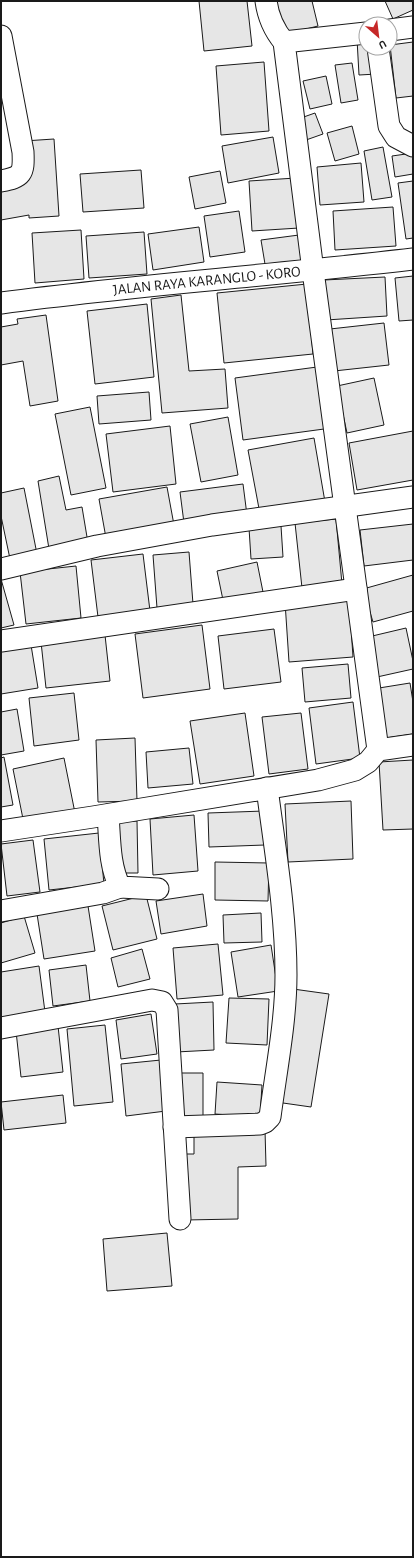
<svg xmlns="http://www.w3.org/2000/svg" width="414" height="1558" font-family="'Alegreya Sans',sans-serif">
  <style>
    .building { fill: #e6e6e6; stroke: #1a1a1a }
    .lines { fill: none; stroke-linecap: round; stroke-linejoin: round }
    .minor-casing { stroke: #1a1a1a; stroke-width: 23 }
    .minor { stroke: #fff; stroke-width: 21 }
    .labels { text-anchor: middle; stroke-width: 3; stroke-linejoin: round; paint-order: stroke }
    .street-label { font-size: 15px; fill: #1a1a1a; stroke: #fff }
  </style>
  <rect width="100%" height="100%" fill="#fff"/>
  <path class="building" d="M199 1H247L252 46 204 51Z
    M275 1H312L318 26 282 35Z
    M385 1H413V10L393 19Z
    M366 38V48H375L377 74 359 75 357 39Z
    M413 42V96L396 98 390 45Z
    M264 62 269 131 221 135 216 66Z
    M352 63 358 100 341 103 335 65Z
    M326 76 332 104 310 109 303 81Z
    M315 113 323 134 306 140 298 119Z
    M352 126 359 154 335 161 327 133Z
    M273 137 279 173 228 183 222 146Z
    M54 139 59 216 29 218V215L1 220V181L26 177 24 141Z
    M383 147 392 197 372 200 364 151Z
    M413 153V174L395 177 392 156Z
    M361 163 364 202 320 205 317 167Z
    M141 170 144 208 83 212 80 174Z
    M220 171 226 203 195 209 189 177Z
    M296 178 299 228 252 231 249 181Z
    M413 181V238L406 239 398 183Z
    M393 207 396 246 335 250 333 211Z
    M239 211 245 252 210 257 204 216Z
    M199 227 204 262 153 270 148 234Z
    M81 230 84 279 35 283 32 233Z
    M144 232 147 274 89 278 86 236Z
    M299 235 303 264 266 270 261 240Z
    M413 276V320L399 321 395 278Z
    M385 277 387 316 326 320 324 280Z
    M307 284 313 354 224 363 217 293Z
    M181 295 189 371 225 369 228 408 162 413 151 299Z
    M147 304 154 377 95 384 87 311Z
    M46 315 58 401 30 406 23 361 1 365V327L18 324 17 319Z
    M384 323 389 365 334 371 330 329Z
    M317 367 324 429 243 440 235 378Z
    M374 378 384 425 347 433 337 386Z
    M149 392 151 420 99 424 97 396Z
    M90 407 106 488 71 495 55 414Z
    M228 417 238 475 201 482 190 424Z
    M170 426 176 484 113 492 106 434Z
    M413 431V480L357 490 349 443Z
    M314 438 325 502 260 514 248 450Z
    M59 476 66 510 82 507 88 543 49 549 38 481Z
    M243 484 247 515 184 523 180 492Z
    M167 487 174 525 106 538 99 499Z
    M24 488 37 554 10 559 1 516V493Z
    M336 519 342 584 302 588 295 523Z
    M413 524V560L364 566 360 530Z
    M281 526 283 557 251 559 249 528Z
    M189 552 193 604 157 608 153 555Z
    M143 554 150 611 98 617 91 560Z
    M257 562 264 597 224 605 217 571Z
    M76 566 81 618 26 624 20 572Z
    M413 575V611L373 622 363 589Z
    M1 579 14 625 1 628Z
    M349 597 353 657 289 662 285 602Z
    M202 625 210 689 143 698 135 634Z
    M406 628 413 661V669L377 677 368 637Z
    M274 629 281 682 224 689 218 636Z
    M105 635 110 681 46 688 41 642Z
    M31 645 38 688 1 694V650Z
    M348 664 351 698 305 702 302 668Z
    M410 683 413 702V734L386 738 379 688Z
    M74 693 79 740 34 746 29 698Z
    M353 702 360 758 316 764 309 708Z
    M17 709 24 751 1 755V712Z
    M245 713 254 776 200 784 190 721Z
    M301 713 308 769 269 774 262 717Z
    M135 738 137 801 98 802 96 740Z
    M189 748 193 784 148 788 146 752Z
    M4 757 13 805 1 807V758Z
    M64 758 75 813 24 824 13 769Z
    M413 760V829L383 830 379 762Z
    M351 801 353 859 288 862 285 804Z
    M264 811 265 845 209 847 208 813Z
    M194 815 198 871 153 875 150 819Z
    M137 821 138 873H118L116 822Z
    M99 833 104 884 49 890 44 839Z
    M33 840 40 892 7 896 1 844Z
    M215 862 269 863 268 901 215 900Z
    M203 894 207 926 161 934 156 901Z
    M146 895 157 939 113 950 102 906Z
    M88 906 95 951 44 959 37 914Z
    M261 913 262 942 224 943 223 915Z
    M24 916 35 953 1 963V923Z
    M218 944 223 995 177 999 173 948Z
    M271 945 278 991 238 997 231 952Z
    M142 949 150 979 118 987 111 958Z
    M86 965 90 1001 53 1006 49 970Z
    M39 966 45 1012 1 1018V972Z
    M293 989 329 994 311 1107 276 1102Z
    M229 998 269 999 267 1045 226 1043Z
    M213 1002 214 1050 176 1052 175 1004Z
    M151 1014 157 1054 121 1059 116 1020Z
    M105 1025 113 1102 74 1106 67 1029Z
    M58 1026 63 1072 21 1077 16 1031Z
    M161 1060 166 1111 126 1116 121 1064Z
    M181 1073H203V1122H180Z
    M217 1082 262 1085 260 1117 215 1114Z
    M63 1095 66 1123 4 1130 1 1102Z
    M265 1130 266 1166 238 1167V1219L185 1220V1154H194V1132Z
    M167 1233 172 1286 107 1291 103 1239Z"/>
  <g class="lines">
    <g class="minor-casing">
      <g id="minor">
        <path d="M266 1C268 16 274 30 284 42"/>
        <path d="M390 30 413 27"/>
        <path d="M366 33 284 42 313 271 378 750"/>
        <path d="M1 36 23 152C24 174 22 177 1 181"/>
        <path d="M378 48 389 126 396 137 413 146"/>
        <path id="s1" d="M1 303C138 285 276 275 413 259"/>
        <path d="M1 569 97 546 212 525 413 497"/>
        <path d="M1 641 356 589"/>
        <path d="M108 815C110 840 109 865 120 887L158 889"/>
        <path d="M1 831 93 817 318 780 355 770 368 762 378 750 413 745"/>
        <path d="M1 911 103 893 120 887"/>
        <path d="M1 1028 152 1000 162 1002 167 1010 180 1219"/>
        <path d="M174 1127 260 1124 265 1122 270 1117C276 1071 286 1021 286 975 286 913 275 850 267 788"/>
      </g>
    </g>
    <use href="#minor" class="minor"/>
  </g>
  <g class="labels">
    <g class="street-label">
      <text dy="5" stroke="none"><textPath href="#s1" startOffset="207">JALAN RAYA KARANGLO - KORO</textPath></text>
    </g>
  </g>
  <rect width="414" height="1558" fill="none" stroke="#1a1a1a" stroke-width="4"/>
  <g transform="translate(378 36) rotate(152)"><circle r="19" fill="#ffffff" stroke="#a3a3a3"/>
  <path d="M0-3L7 15L0 10L-7 15Z" fill="#c62828"/>
  <text y="-6" font-size="11" font-weight="bold" text-anchor="middle" fill="#1a1a1a">U</text>
  </g>
</svg>
